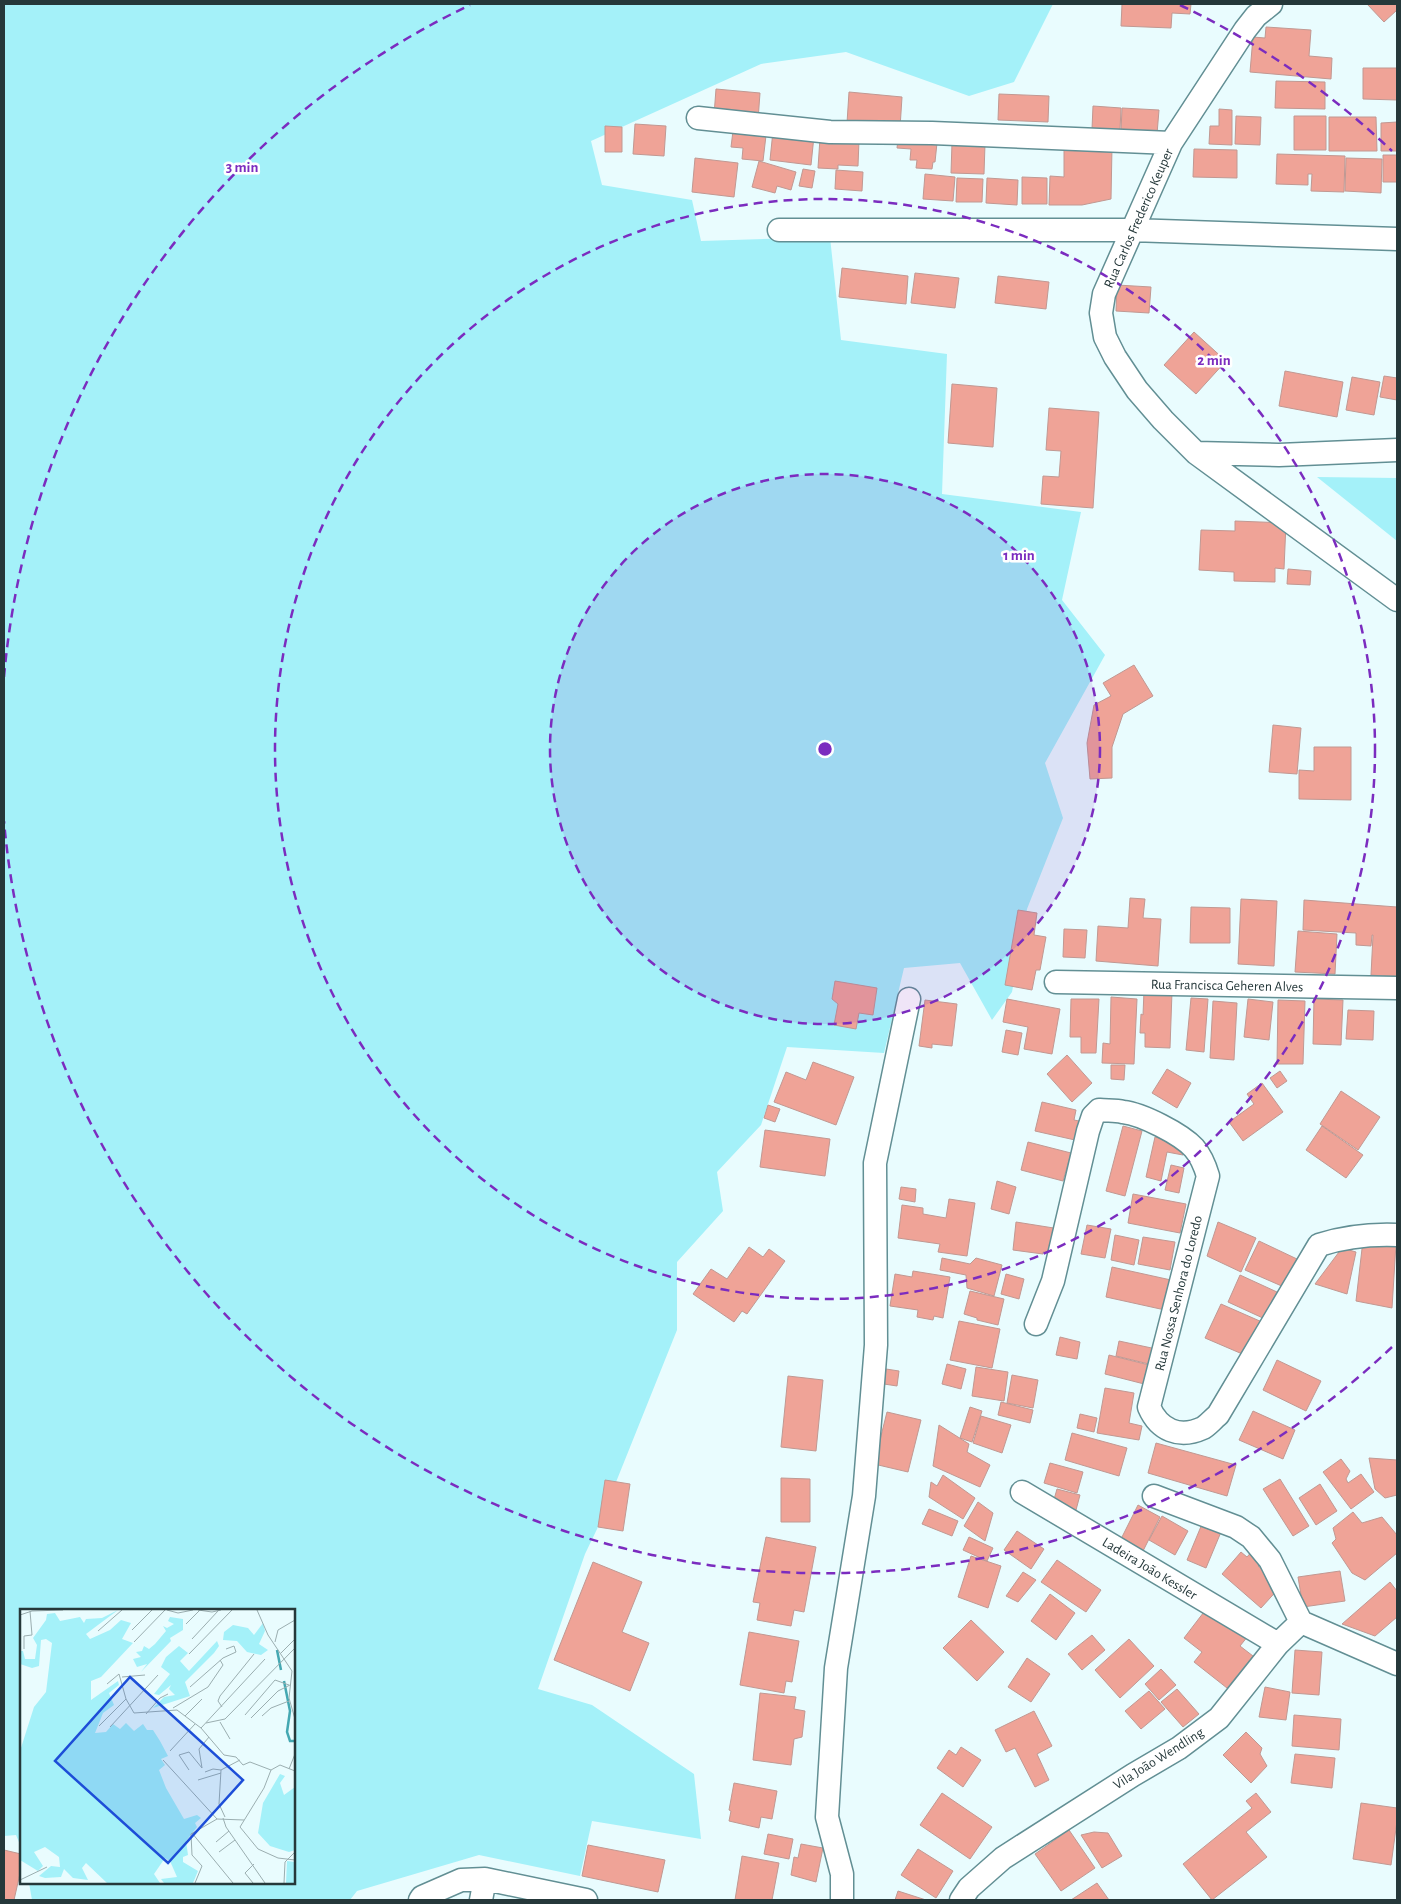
<svg xmlns="http://www.w3.org/2000/svg" width="1401" height="1904" font-family="'Alegreya Sans',sans-serif">
  <style>
    .green { fill: #a4f1f9 }
    .building { fill: #efa397; stroke: #c19892 }
    .lines { fill: none; stroke-linecap: round; stroke-linejoin: round }
    .street-casing { stroke: #628f94; stroke-width: 25 }
    .street { stroke: #fff; stroke-width: 22 }
    .ring { fill: none; stroke: #7b2cbf; stroke-width: 2.5; stroke-dasharray: 9 6 }
    .labels { text-anchor: middle; stroke-width: 5; stroke-linejoin: round; paint-order: stroke }
    .street-label { font-size: 14px; fill: #25383a; stroke: #fff }
    .inset-river { fill: none; stroke: #44a8b2; stroke-width: 2.5 }
    .inset-road { fill: none; stroke: #9baeb0; stroke-width: 1 }
    .view { fill: #1d4ed8; fill-opacity: 0.15; stroke: #1d4ed8; stroke-width: 2.5 }
    .inset-edge { fill: none; stroke: #25383a; stroke-width: 2.5 }
    .centre { fill: #7b2cbf; stroke: #fff; stroke-width: 2.5 }
    .ring-label { font-size: 15px; text-anchor: middle; font-weight: bold; fill: #7b2cbf; stroke: #fff; stroke-width: 5; stroke-linejoin: round; paint-order: stroke }
  </style>
  <rect width="100%" height="100%" fill="#e9fcfe"/>
  <path class="green" d="M4 4H1053L1014 82 969 96 846 52 761 64 591 141 602 185 692 200 701 241 830 237 841 340 947 354 942 494 1081 512 1062 600 1105 655 1045 763 1063 818 1027 909 1012 992 992 1020 960 963 904 968 884 1053 787 1047 761 1125 717 1172 723 1211 677 1262V1330L598 1527 585 1554 538 1689 592 1705 694 1774 701 1839 592 1821 580 1876 479 1855 357 1891 350 1900H32L29 1883H294V1610H21V1847L16 1835 4 1836Z
    M1317 477 1397 478V541Z"/>
  <path class="building" d="M1122 4H1191L1190 14 1172 13 1171 28 1121 26Z
    M1367 4H1397V10L1384 22Z
    M1266 27 1311 30 1309 56 1332 58 1331 79 1250 72 1253 37 1265 38Z
    M1363 68H1397V100L1363 99Z
    M1276 81 1325 82V109L1275 108Z
    M716 89 760 93 758 120 714 115Z
    M849 92 902 97 900 128 847 123Z
    M999 94 1049 96 1048 122 998 120Z
    M1093 106 1121 108 1120 130 1092 129Z
    M1122 108 1159 110 1157 134 1121 132Z
    M1219 109 1232 110V145L1209 144 1210 126H1219Z
    M1236 116 1261 117 1260 145 1235 144Z
    M1294 116H1326V150H1294Z
    M1329 117H1376L1377 151H1329Z
    M1397 122V151H1381V123Z
    M734 123 767 127 763 161 742 159 743 148 731 147Z
    M635 124 666 126 664 156 633 154Z
    M605 126 622 127V152H605Z
    M773 131 814 136 811 165 770 160Z
    M820 138 859 140 858 166 838 165V169L818 168Z
    M898 139 937 143 935 162H933L932 169 916 168 917 160H910L911 149 897 148Z
    M952 143 985 144 984 174 951 173Z
    M1064 145 1112 147 1111 199 1082 205H1049L1050 176 1064 177Z
    M1194 149 1237 150V178L1193 177Z
    M1277 154 1345 156 1344 192 1311 191 1312 174H1308V185L1276 184Z
    M1383 155H1397V182H1383Z
    M695 158 738 163 734 197 692 192Z
    M1346 158 1382 159 1381 193 1345 191Z
    M759 161 796 172 791 190 777 186 775 193 752 187Z
    M803 169 815 171 812 188 799 186Z
    M836 170 863 172 862 191 835 189Z
    M925 174 955 177 953 201 923 199Z
    M1022 177 1047 178V204H1022Z
    M957 178 983 179 982 202H956Z
    M987 178 1018 180 1017 205 986 203Z
    M842 268 908 276 906 304 839 297Z
    M915 273 959 278 955 308 911 303Z
    M998 276 1049 282 1046 309 995 303Z
    M1117 285 1151 287 1149 313 1116 311Z
    M1194 332 1226 361 1196 394 1164 365Z
    M1285 371 1343 382 1337 417 1279 406Z
    M1384 376 1397 378V400L1380 397Z
    M1352 377 1380 382 1374 415 1346 410Z
    M952 384 997 388 993 447 948 443Z
    M1049 408 1099 412 1093 508 1041 504 1043 476 1059 477 1061 451 1046 450Z
    M1235 521 1286 523 1284 569 1275 568V582L1234 581V572L1199 570 1201 530 1235 531Z
    M1288 569 1311 571 1310 585 1287 584Z
    M1134 665 1153 696 1123 714 1112 747V778L1090 779 1087 743 1094 705 1111 696 1103 683Z
    M1273 725 1301 728 1297 774 1269 772Z
    M1314 747H1351V800L1299 799V770L1314 771Z
    M1130 898 1145 899 1143 918 1161 919 1158 966 1096 961 1098 926 1128 928Z
    M1241 899 1277 901 1274 966 1238 964Z
    M1304 900 1397 907V977L1371 975 1373 935H1372L1371 946 1356 945V933L1303 930Z
    M1191 907 1230 908V943H1190Z
    M1018 910 1037 913 1034 935 1046 937 1040 970H1036L1032 990 1005 985Z
    M1064 929 1087 930 1085 958 1063 957Z
    M1298 931 1337 934 1335 974 1295 972Z
    M835 981 877 988 873 1015 859 1013 856 1029 834 1025 838 1004 832 999Z
    M1144 991 1172 992 1170 1048 1145 1047V1033H1140L1141 1014 1143 1015Z
    M1111 997 1137 999 1134 1064 1102 1063 1103 1043 1110 1044Z
    M1191 998 1208 999 1204 1052 1186 1050Z
    M1007 999 1060 1009 1052 1054 1024 1049 1028 1027 1003 1022Z
    M1071 999H1099L1096 1053H1081V1037H1070Z
    M1248 999 1273 1002 1269 1040 1244 1037Z
    M1314 999 1343 1000 1341 1045 1313 1044Z
    M925 1000 957 1004 952 1046 932 1044V1048L919 1046Z
    M1278 1000 1305 1001 1303 1064H1277Z
    M1213 1001 1237 1003 1234 1060 1210 1058Z
    M1348 1010 1374 1011 1373 1040 1346 1039Z
    M1006 1030 1022 1033 1018 1055 1002 1052Z
    M1067 1055 1092 1083 1072 1102 1047 1074Z
    M813 1062 854 1077 836 1125 774 1102 786 1072 806 1080Z
    M1111 1065H1125L1124 1080 1111 1079Z
    M1167 1069 1191 1083 1177 1108 1152 1093Z
    M1280 1071 1287 1081 1277 1088 1270 1078Z
    M1262 1083 1283 1112 1243 1141 1229 1122 1254 1104 1247 1094Z
    M1341 1091 1380 1117 1358 1150 1320 1124Z
    M1042 1102 1076 1110 1074 1120 1079 1121 1075 1140 1035 1131Z
    M768 1105 780 1109 775 1122 764 1118Z
    M1123 1126 1142 1131 1125 1196 1106 1191Z
    M1322 1126 1363 1155 1346 1178 1306 1150Z
    M765 1130 830 1139 825 1176 760 1167Z
    M1155 1137 1185 1144 1183 1155 1167 1152 1161 1181 1146 1177Z
    M1028 1142 1071 1153 1063 1181 1021 1170Z
    M1171 1165 1184 1168 1179 1193 1165 1190Z
    M997 1181 1016 1187 1009 1214 991 1209Z
    M901 1187 916 1189 915 1202 899 1199Z
    M1133 1194 1186 1204 1180 1233 1128 1223Z
    M949 1199 975 1203 967 1256 938 1252 940 1244 898 1238 902 1205 923 1208V1214L946 1218Z
    M1016 1222 1060 1229 1057 1253 1043 1252V1254L1013 1250Z
    M1218 1222 1256 1238 1241 1272 1207 1256Z
    M1087 1225 1111 1229 1105 1258 1081 1254Z
    M1115 1235 1139 1240 1134 1265 1111 1260Z
    M1143 1237 1175 1242 1170 1270 1138 1264Z
    M1363 1240 1396 1244 1392 1308 1356 1301Z
    M1259 1241 1297 1259 1284 1287 1245 1270Z
    M749 1247 763 1257 769 1249 785 1261 747 1314 742 1311 734 1322 693 1294 711 1269 727 1279Z
    M1342 1248 1356 1252 1347 1294 1315 1284Z
    M942 1258 970 1264 976 1258 1002 1265 994 1296 967 1288 966 1275 940 1270Z
    M1112 1267 1171 1280 1165 1310 1106 1297Z
    M913 1271 950 1277 943 1318 934 1316 933 1320 917 1317 918 1310 890 1306 895 1274 912 1277Z
    M1006 1274 1024 1279 1019 1299 1001 1294Z
    M1240 1275 1277 1292 1265 1319 1228 1302Z
    M970 1291 1004 1299 998 1325 977 1320V1318L964 1314Z
    M1221 1304 1262 1322 1247 1356 1205 1338Z
    M959 1321 1000 1329 992 1368 950 1360Z
    M1060 1337 1080 1342 1077 1359 1056 1355Z
    M1119 1341 1161 1350 1157 1366 1116 1356Z
    M1109 1355 1157 1367 1152 1386 1105 1374Z
    M1277 1360 1321 1381 1306 1411 1263 1390Z
    M947 1364 966 1369 961 1389 942 1384Z
    M976 1367 1008 1372 1004 1401 972 1396Z
    M886 1369 899 1371 897 1386 884 1384Z
    M1012 1375 1038 1380 1033 1408 1007 1403Z
    M788 1376 823 1380 816 1451 781 1447Z
    M1105 1388 1134 1393 1129 1423 1142 1426 1139 1440 1097 1433Z
    M1001 1402 1033 1410 1030 1423 998 1415Z
    M970 1407 982 1411 972 1442 960 1438Z
    M1253 1411 1295 1430 1283 1459 1239 1440Z
    M887 1412 921 1420 908 1472 874 1464Z
    M1080 1414 1097 1418 1094 1432 1077 1428Z
    M981 1416 1011 1425 1002 1453 973 1443Z
    M939 1425 969 1444 967 1452 990 1465 980 1487 933 1466Z
    M1072 1433 1127 1448 1119 1476 1065 1460Z
    M1156 1443 1236 1465 1227 1496 1148 1473Z
    M1369 1458 1397 1460V1495L1385 1498 1375 1489Z
    M1341 1459 1350 1471 1346 1479 1348 1483 1361 1474 1374 1492 1351 1509 1323 1472Z
    M1050 1463 1083 1472 1077 1493 1044 1483Z
    M943 1475 975 1498 963 1519 929 1497 931 1482 937 1486Z
    M781 1478 810 1479V1522H781Z
    M1280 1479 1309 1526 1293 1536 1263 1489Z
    M605 1480 630 1484 623 1531 598 1527Z
    M1320 1484 1337 1511 1316 1525 1299 1498Z
    M1057 1489 1080 1495 1076 1510 1053 1503Z
    M978 1502 993 1513 985 1541 964 1526Z
    M1138 1505 1160 1517 1143 1551 1121 1539Z
    M929 1509 958 1521 952 1536 922 1524Z
    M1353 1512 1362 1523 1382 1517 1397 1535V1553L1365 1580 1352 1573 1332 1543 1336 1539 1333 1528Z
    M1162 1516 1188 1531 1175 1555 1149 1540Z
    M1202 1524 1221 1532 1206 1568 1187 1560Z
    M1017 1531 1044 1549 1031 1569 1004 1550Z
    M766 1537 816 1547 804 1612 794 1610 791 1626 757 1620 760 1603 753 1602Z
    M969 1537 993 1548 987 1561 963 1550Z
    M1253 1550 1263 1559 1258 1566 1281 1586 1261 1608 1222 1574 1241 1552 1247 1557Z
    M971 1556 1001 1566 988 1608 958 1597Z
    M1057 1560 1101 1590 1086 1612 1041 1582Z
    M593 1562 642 1582 622 1632 649 1643 630 1691 554 1660Z
    M1340 1571 1345 1601 1303 1607 1298 1577Z
    M1023 1572 1036 1580 1018 1602 1006 1596Z
    M1390 1582 1397 1591V1617L1375 1636 1342 1624Z
    M1050 1594 1075 1613 1056 1640 1031 1621Z
    M1207 1608 1248 1636 1240 1646 1253 1656 1227 1688 1194 1662 1202 1652 1184 1638Z
    M971 1620 1004 1652 977 1681 943 1648Z
    M749 1632 799 1641 792 1682 786 1681 784 1693 740 1685Z
    M1092 1635 1105 1650 1082 1670 1068 1654Z
    M1129 1639 1154 1666 1120 1698 1095 1670Z
    M1295 1650 1322 1652 1319 1695 1292 1693Z
    M1027 1658 1050 1674 1031 1702 1008 1687Z
    M1161 1669 1176 1685 1159 1700 1145 1684Z
    M1265 1687 1290 1692 1286 1720 1259 1717Z
    M1177 1689 1199 1714 1183 1727 1161 1702Z
    M1149 1691 1165 1709 1141 1729 1125 1711Z
    M760 1693 796 1697 794 1709 805 1711 802 1737 794 1739 791 1765 753 1760Z
    M1034 1711 1052 1746 1037 1754 1049 1780 1035 1787 1015 1748 1006 1752 995 1730Z
    M1294 1715 1341 1719 1339 1750 1292 1746Z
    M1246 1732 1262 1748 1260 1754 1267 1766 1251 1783 1223 1755Z
    M961 1747 981 1760 963 1787 937 1768 949 1750 956 1755Z
    M1295 1754 1335 1758 1332 1788 1291 1783Z
    M734 1783 777 1791 772 1819 761 1817 759 1828 729 1821 731 1811 729 1810Z
    M942 1793 992 1827 970 1859 920 1825Z
    M1256 1793 1271 1812 1246 1832 1267 1857 1212 1900 1183 1864 1252 1808 1246 1801Z
    M1361 1803 1397 1808V1821L1391 1865 1353 1859Z
    M1069 1830 1095 1868 1061 1891 1035 1854Z
    M1094 1832 1108 1833 1122 1856 1102 1868 1081 1835Z
    M768 1834 793 1839 789 1859 764 1854Z
    M801 1844 823 1848 816 1882 791 1875 794 1857 798 1858Z
    M588 1845 665 1860 658 1892 582 1876Z
    M918 1849 953 1871 936 1898 901 1875Z
    M4 1850 21 1854V1869L14 1900H4Z
    M742 1856 779 1863 772 1900H735Z
    M1097 1883 1109 1900H1071Z
    M898 1891 926 1900H895Z"/>
  <g class="lines">
    <g class="street-casing">
      <path id="street" d="M1271 4 1256 16 1245 30 1171 143 1104 294 1101 313 1105 337 1115 357 1137 390 1163 420 1196 453 1397 600
        M698 118 830 132 932 133 1171 143
        M779 230H1131L1397 239
        M1196 453 1279 455 1397 450
        M1056 982 1397 988
        M1036 1324 1053 1281 1088 1131 1093 1116 1099 1110C1107 1111 1115 1110 1123 1112 1142 1114 1181 1134 1194 1148 1201 1156 1205 1166 1208 1176L1149 1407C1159 1430 1179 1439 1203 1428 1208 1425 1213 1419 1218 1415L1319 1245C1344 1237 1371 1234 1397 1235
        M1022 1492 1278 1644
        M1154 1496 1236 1527 1251 1537 1270 1560 1301 1622
        M420 1900 422 1897 461 1880 485 1879 586 1900
        M481 1900 485 1879
        M842 1900V1874L827 1817 836 1668 864 1496 876 1345 875 1163 909 999
        M961 1900 969 1888 1003 1858 1133 1775 1179 1748 1219 1718 1278 1644 1301 1622 1397 1664"/>
    </g>
    <use href="#street" class="street"/>
  </g>
  <circle cx="825" cy="749" r="275" fill="#7b2cbf" fill-opacity=".12"/>
  <g class="ring">
    <circle cx="825" cy="749" r="275"/>
    <circle cx="825" cy="749" r="550"/>
    <path d="M1392 1347A824 824 0 0 1 4 821M4 677A824 824 0 0 1 470 5M1180 5A824 824 0 0 1 1392 151"/>
  </g>
  <g class="labels">
    <g class="street-label">
      <text transform="translate(1138 218) rotate(-66)" y="5">Rua Carlos Frederico Keuper</text>
      <text transform="translate(1227 985) rotate(1)" y="5">Rua Francisca Geheren Alves</text>
      <text transform="translate(1178 1293) rotate(-76)" y="5">Rua Nossa Senhora do Loredo</text>
      <text transform="translate(1150 1568) rotate(31)" y="5">Ladeira João Kessler</text>
      <text transform="translate(1158 1758) rotate(-32)" y="5">Vila João Wendling</text>
    </g>
  </g>
  <g transform="translate(20 1609)">
    <rect width="275" height="275" fill="#e9fcfe"/>
    <path d="M98 1 66 25 70 30 90 21 101 11 111 14 102 30 113 34 81 68 71 72V91L98 72 99 76 89 84 94 96 83 104 75 124 86 123 93 115 100 120 106 114 114 122 123 115 127 121H133L140 132 148 147 141 150 145 156 139 161 146 179 164 210 177 206 181 209 175 214 177 218 166 232 168 246 163 248V253L178 262 173 274H144L141 270 157 268 150 252 145 249 134 265 140 274H87L66 254 62 259 68 271 53 269 44 260 41 268 25 269 19 267 31 257 40 258 39 248 25 238 14 243 23 257 18 262 0 251V142L14 98 26 83 32 34 26 30 21 31 19 57 12 59 0 55V42H3L5 50H15L17 36 13 29 26 11 27 5 35 4 40 12 60 8 64 14 66 10 82 9ZM150 8 163 10V21L150 29 151 32 121 63 127 55 117 58 113 50 121 48 116 43 122 42 124 37 129 40 135 35 146 22 143 17 147 19 154 15 148 12ZM243 14 245 22 239 35 248 41 241 46 227 43 217 32 203 31 204 23 213 16 228 19 234 26ZM197 32 199 37 194 44 165 73 170 87 133 99 144 88 155 86 149 80 151 76 139 86 134 85 150 65 141 58 146 48 159 37 168 44 160 52 169 62ZM260 165 265 167 260 174 264 186 275 178V241L269 243 250 237 238 224 243 194ZM267 252 275 253V274H266Z" fill="#a4f1f9"/>
    <path class="inset-river" d="M257 41 261 61M264 72 270 102 267 123 270 132H275"/>
    <path class="inset-road" d="M147 1 158 4 173 1M178 1 192 3 201 1M237 1 248 26 272 62 269 89 275 110M0 6 12 2 43 1M166 15 180 1M112 21 132 1M78 22 102 1M172 30 198 2M114 33 145 1M255 33 258 21 275 11M4 40V27L12 26 10 2M261 44 275 30M169 45 212 1M102 68 125 66M87 75 99 65 106 90 114 104 157 101 181 119 204 146 216 148 223 156 230 153 251 161M170 78 203 49 216 43 214 37 206 40M202 98 198 92 200 87 234 45M153 99 188 78 203 56 200 51M126 105 140 89 148 85M225 106 255 71 269 76M165 107 182 90M242 107 251 99 269 92M231 109 258 82 270 76M200 113 210 130M186 114 205 110 275 39M79 117 106 90M90 118 138 66M181 119 245 50M150 142 175 115M143 151 197 210M269 160 275 145M169 161 159 146 169 143 182 159 179 140 189 128M275 162 260 156 251 161 244 179 220 218 238 240 258 249 275 251M185 163 193 160 201 161M178 171 201 164M205 208 199 195 201 161 220 151M203 209 206 218 245 274M172 224 213 274M196 233 209 222M199 243 215 231M0 271 27 258M175 274 182 257 172 246 171 225 197 210 224 211M233 274 225 264 234 255M264 274 265 253 275 243"/>
    <path class="view" d="M110 68 223 171 148 254 35 152Z"/>
    <rect width="275" height="275" class="inset-edge"/>
  </g>
  <circle cx="825" cy="749" r="8" class="centre"/>
  <g class="ring-label">
    <text x="242" y="172">3 min</text>
    <text x="1214" y="365">2 min</text>
    <text x="1019" y="560">1 min</text>
  </g>
  <rect width="1401" height="1904" fill="none" stroke="#25383a" stroke-width="10"/>
</svg>
